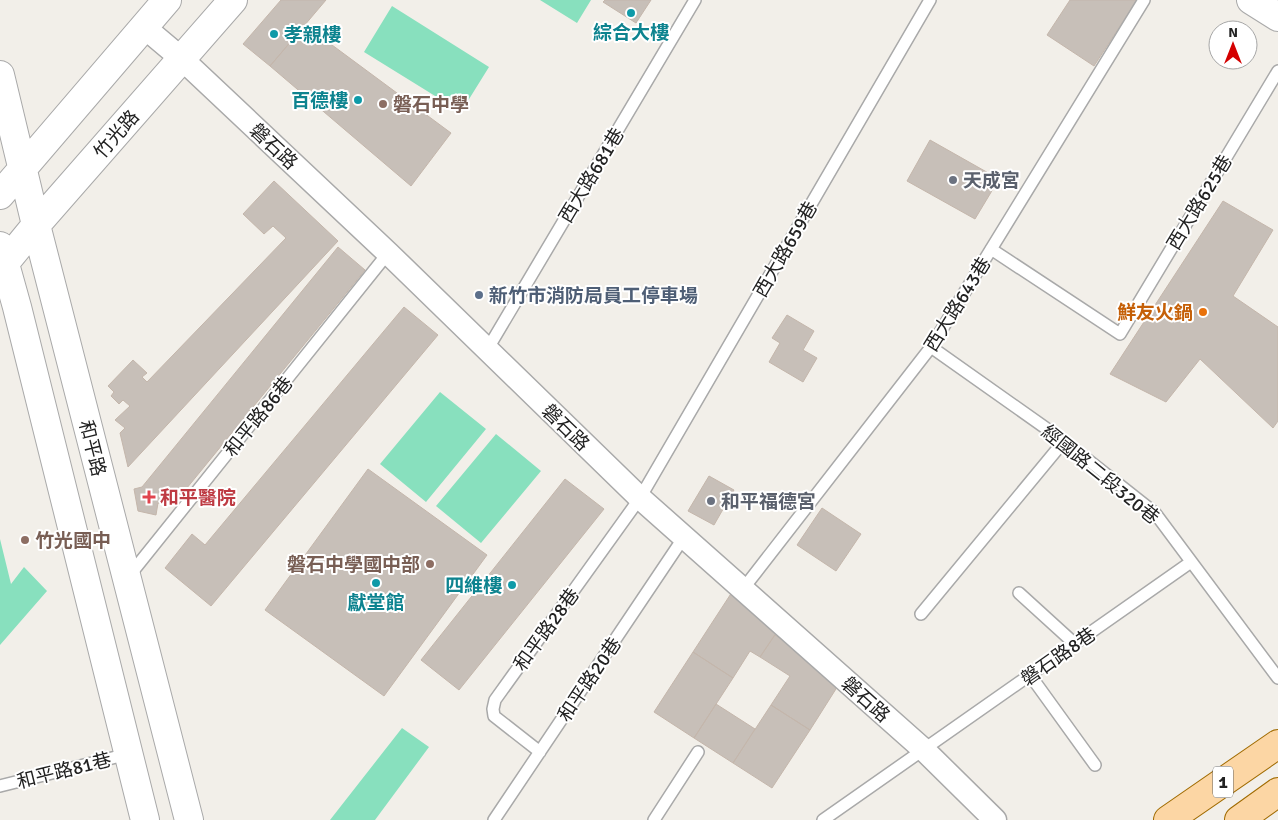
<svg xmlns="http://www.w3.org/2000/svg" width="1278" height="820" font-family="Signika,'Noto Sans TC',sans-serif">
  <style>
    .pitch { fill: #88e0be }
    .building { fill: #c7bfb8; stroke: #c4b6ab }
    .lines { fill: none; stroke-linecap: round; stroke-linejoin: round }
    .service-casing { stroke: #a9a9a9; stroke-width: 14 }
    .minor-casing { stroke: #a9a9a9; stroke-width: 25 }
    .tertiary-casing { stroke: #a9a9a9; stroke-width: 30 }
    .primary-casing { stroke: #a06b00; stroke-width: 30 }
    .service { stroke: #fff; stroke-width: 11 }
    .minor { stroke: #fff; stroke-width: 22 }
    .tertiary { stroke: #fff; stroke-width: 28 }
    .primary { stroke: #fcd6a4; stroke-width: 28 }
    .culture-dot { fill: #0f9aa8; stroke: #fff; stroke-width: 2 }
    .education-dot { fill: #8d6e63; stroke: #fff; stroke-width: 2 }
    .worship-dot { fill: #6b7280; stroke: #fff; stroke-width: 2 }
    .service-dot { fill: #5c6f8a; stroke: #fff; stroke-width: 2 }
    .food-dot { fill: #e8710a; stroke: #fff; stroke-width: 2 }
    .health-dot { fill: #e0444e; stroke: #fff; stroke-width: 2 }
    .labels { text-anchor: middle; stroke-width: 4; stroke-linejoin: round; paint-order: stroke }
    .shield { fill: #fff; stroke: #646464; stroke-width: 1 }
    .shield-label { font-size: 18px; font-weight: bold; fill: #222 }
    .culture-label { font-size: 19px; font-weight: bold; fill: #0d838f; stroke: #fff }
    .education-label { font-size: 19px; font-weight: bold; fill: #785e54; stroke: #fff; text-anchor: start }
    .street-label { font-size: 19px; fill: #222; stroke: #fff }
    .worship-label { font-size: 19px; font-weight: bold; fill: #5b616d; stroke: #fff; text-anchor: start }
    .service-label { font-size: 19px; font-weight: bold; fill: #4e5e75; stroke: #fff; text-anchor: start }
    .food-label { font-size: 19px; font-weight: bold; fill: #c56008; stroke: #fff; text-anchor: end }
    .health-label { font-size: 19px; font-weight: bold; fill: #be3a42; stroke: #fff; text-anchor: start }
  </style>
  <rect width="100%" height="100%" fill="#f2efe9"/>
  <path class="pitch" d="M540 0H591L577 23Z
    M392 6 489 67 461 112 364 52Z
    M440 392 486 429 426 502 380 464Z
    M496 434 541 471 481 543 436 506Z
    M0 539 11 584 24 567 47 591 0 645Z
    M402 728 429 747 375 820H330Z"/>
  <path class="building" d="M281 0H326L270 66 243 44Z
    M605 0H651L636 23 603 2Z
    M1070 0H1137L1094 66 1047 35Z
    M305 25 451 133 411 186 270 66Z
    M930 140 999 179 975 219 907 181Z
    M274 181 338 241 128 467 120 433 125 428 115 420 130 406 123 400 119 404 111 396 114 392 108 386 133 360 147 373 142 377 147 382 286 238 273 226 264 234 243 214Z
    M1223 201 1273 230 1233 296 1278 327V421L1273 428 1200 359 1166 402 1110 374Z
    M338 247 365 270 173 505 158 503 156 515 138 511 134 489 142 487Z
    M404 307 438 335 211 606 165 568 192 534 205 545Z
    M787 315 814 331 803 350 817 358 803 382 769 362 780 343 772 338Z
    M368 469 487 555 384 696 265 610Z
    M709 476 734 490 714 525 688 511Z
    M565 479 604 509 459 690 421 660Z
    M822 508 861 534 836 571 797 545Z
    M734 589 757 610 754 614 778 630 760 657 750 651 733 678 693 652Z
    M775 635 831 670 841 681 810 730 771 705 790 676 760 657Z
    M693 652 733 678 694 738 654 712Z
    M716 704 755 729 733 763 694 738Z
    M771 705 810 730 772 788 733 763Z"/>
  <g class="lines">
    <g class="service-casing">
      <path id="service" d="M991 249 1120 334 1278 71
        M931 347 1064 441 1155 513 1278 678
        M487 350 695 0
        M129 576 388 253
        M743 589 931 347 1144 0
        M1019 593 1075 644
        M921 614 1064 441
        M1030 675 1095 765
        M540 752 494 716 493 709 495 700 640 498 930 0
        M0 786 128 754
        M494 820 684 537
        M654 820 698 752
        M823 820 1191 562"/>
    </g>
    <g class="minor-casing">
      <path id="minor" d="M144 27 182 59 388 253 640 498 924 750 995 820"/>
    </g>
    <g class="tertiary-casing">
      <path id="tertiary" d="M1251 0 1278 17
        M0 75 36 225 189 820
        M0 195 167 0
        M0 246 17 307 145 820
        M0 269 36 225 233 0"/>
    </g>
    <g class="primary-casing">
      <path id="primary" d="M1168 820 1278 744
        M1239 820 1278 792"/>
    </g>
    <use href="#service" class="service"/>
    <use href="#minor" class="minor"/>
    <use href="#tertiary" class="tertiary"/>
    <use href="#primary" class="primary"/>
  </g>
  <g class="culture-dot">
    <circle cx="631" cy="13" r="5"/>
    <circle cx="274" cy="34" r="5"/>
    <circle cx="358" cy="100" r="5"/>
    <circle cx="376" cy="583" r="5"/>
    <circle cx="512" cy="585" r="5"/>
  </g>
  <g class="education-dot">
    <circle cx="383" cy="104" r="5"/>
    <circle cx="25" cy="540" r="5"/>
    <circle cx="430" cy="564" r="5"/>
  </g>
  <g class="worship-dot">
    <circle cx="953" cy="180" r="5"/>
    <circle cx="711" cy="501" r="5"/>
  </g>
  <circle class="service-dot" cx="479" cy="295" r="5"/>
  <circle class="food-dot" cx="1203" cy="312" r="5"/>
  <path class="health-dot" d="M146.5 489.5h5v5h5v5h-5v5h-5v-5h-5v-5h5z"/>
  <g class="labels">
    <rect class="shield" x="1213" y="766.5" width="20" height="31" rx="4"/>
    <g class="shield-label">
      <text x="1223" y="788">1</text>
    </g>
    <g class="culture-label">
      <text x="631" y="39">綜合大樓</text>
      <text x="284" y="41" text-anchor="start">孝親樓</text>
      <text x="348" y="107" text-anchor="end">百德樓</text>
      <text x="502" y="592" text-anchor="end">四維樓</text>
      <text x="376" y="609">獻堂館</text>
    </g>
    <g class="education-label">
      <text x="393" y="111">磐石中學</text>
      <text x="35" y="547">竹光國中</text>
      <text x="420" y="571" text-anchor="end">磐石中學國中部</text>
    </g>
    <g class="street-label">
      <text transform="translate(116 134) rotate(-49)" y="7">竹光路</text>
      <text transform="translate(274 146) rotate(43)" y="7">磐石路</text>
      <text transform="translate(591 175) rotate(-59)" y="7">西大路681巷</text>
      <text transform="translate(1199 202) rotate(-59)" y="7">西大路625巷</text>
      <text transform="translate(785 249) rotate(-60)" y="7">西大路659巷</text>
      <text transform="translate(957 304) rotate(-58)" y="7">西大路643巷</text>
      <text transform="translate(258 416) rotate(-51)" y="7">和平路86巷</text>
      <text transform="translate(566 427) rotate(44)" y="7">磐石路</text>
      <text transform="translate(93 448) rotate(76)" y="7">和平路</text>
      <text transform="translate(1101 474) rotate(39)" y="7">經國路二段320巷</text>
      <text transform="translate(546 629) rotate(-54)" y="7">和平路28巷</text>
      <text transform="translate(1058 656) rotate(-35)" y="7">磐石路8巷</text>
      <text transform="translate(589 679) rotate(-56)" y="7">和平路20巷</text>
      <text transform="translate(866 699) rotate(42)" y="7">磐石路</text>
      <text transform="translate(64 770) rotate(-14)" y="7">和平路81巷</text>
    </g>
    <g class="worship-label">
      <text x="963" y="187">天成宮</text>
      <text x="721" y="508">和平福德宮</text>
    </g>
    <g class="service-label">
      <text x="489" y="302">新竹市消防局員工停車場</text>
    </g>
    <g class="food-label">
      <text x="1193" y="319">鮮友火鍋</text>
    </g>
    <g class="health-label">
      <text x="160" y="504">和平醫院</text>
    </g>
  </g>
  <g transform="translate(1233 45)"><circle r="24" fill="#ffffff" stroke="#a7a7a7"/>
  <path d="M0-4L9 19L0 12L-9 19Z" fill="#d40000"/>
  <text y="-8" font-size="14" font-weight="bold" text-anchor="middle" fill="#222222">N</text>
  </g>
</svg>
